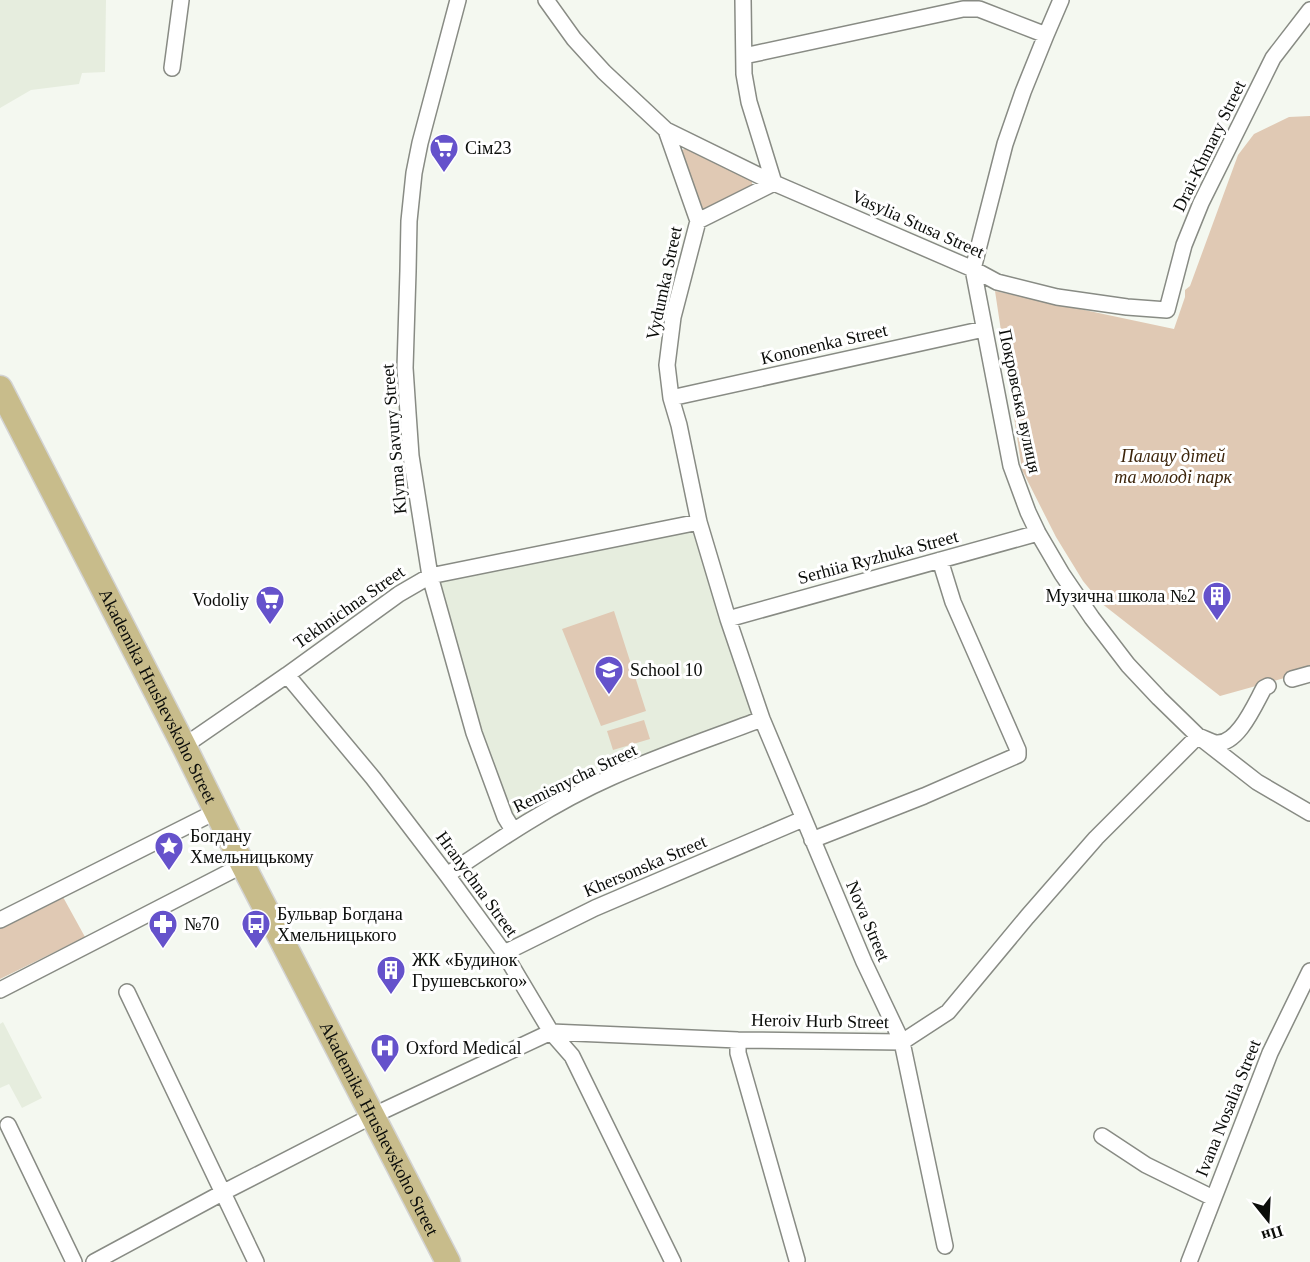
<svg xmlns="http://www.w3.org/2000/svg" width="1310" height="1262" font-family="'Times New Roman',serif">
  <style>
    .built { fill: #e6edde }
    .green { fill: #e0c9b4 }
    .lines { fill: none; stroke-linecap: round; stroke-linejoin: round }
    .street-casing { stroke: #888b84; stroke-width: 18 }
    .primary-casing { stroke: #d3d3d3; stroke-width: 27 }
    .street { stroke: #fff; stroke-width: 15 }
    .primary { stroke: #c8bc8b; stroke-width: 24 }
    .labels { text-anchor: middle; stroke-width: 6; stroke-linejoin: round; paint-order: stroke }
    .street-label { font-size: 18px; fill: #0b0d0a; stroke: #fff }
    .poi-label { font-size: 18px; fill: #0b0d0a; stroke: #fff; text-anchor: start }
    .park-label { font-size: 18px; font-style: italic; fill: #3c240a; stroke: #fff }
  </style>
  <rect width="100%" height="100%" fill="#f4f8f0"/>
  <path class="built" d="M0 0H106L105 72 82 73 79 84 31 90 0 108Z
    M699 522 762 719 684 748 513 830 430 576Z
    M3 1022 42 1098 22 1108 9 1084 0 1088V1024Z"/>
  <path class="green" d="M1310 116V671L1220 696 1101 603 1083 581 1056 537 1022 470 995 291 1174 329 1185 297V290L1190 286 1238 155 1254 134 1289 117Z
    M687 148 750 179 752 181V186L708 209H702L699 207 682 153V150Z
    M614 611 646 711 601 726 562 629Z
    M644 720 650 739 613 750 607 731Z
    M63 897 85 937 0 979V929Z"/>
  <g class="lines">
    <g class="street-casing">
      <path id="street" d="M458 0 420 143 414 173 409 221 408 271 405 368 408 413 411 456 430 576 474 733 505 817 513 830
        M546 0 574 39 604 72 666 130 698 221 673 317 667 365 671 398 679 425 699 522 728 619 762 719 864 962 902 1042 945 1246
        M743 0 744 74 749 102 774 183
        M1061 0 1046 35 1023 92 1005 144 973 269 1011 466 1028 512 1038 533 1062 574 1092 618 1128 665 1159 698 1198 736 1257 782 1310 813
        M744 56 963 9H979L1046 35
        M172 68 181 0
        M666 130 774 183 973 269 997 282 1057 297 1127 307 1167 310 1184 245 1201 203 1273 58 1310 10
        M698 221 774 183
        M671 398 984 329
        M728 619 1038 533
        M287 675 373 778 447 875 504 953 551 1032 572 1056 673 1262
        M1292 679 1310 674
        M184 746 287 675 399 594 430 576 699 522
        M812 840 924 796 1018 755V750L953 602 940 560
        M447 875C500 839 553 803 612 777 661 755 712 738 762 719
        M0 920 217 811
        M504 953 595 908 803 819
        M0 990 243 865
        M127 992 256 1262
        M738 1040V1053L797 1260
        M8 1125 74 1262
        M1102 1136 1146 1165 1213 1198
        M94 1262 222 1193 372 1116 551 1032 738 1040 902 1042 948 1012 1027 917 1096 838 1198 736C1204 738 1211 742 1216 743 1238 745 1255 704 1264 688L1268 686
        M1189 1262 1270 1053 1310 971"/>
    </g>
    <g class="primary-casing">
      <g id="primary">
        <path id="s1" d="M0 388 184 746 243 865 448 1262"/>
      </g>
    </g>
    <use href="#street" class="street"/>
    <use href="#primary" class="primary"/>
  </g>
  <defs>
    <g id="supermarket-pin" transform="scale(1.5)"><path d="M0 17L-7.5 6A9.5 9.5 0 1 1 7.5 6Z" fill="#6552cb" stroke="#fff"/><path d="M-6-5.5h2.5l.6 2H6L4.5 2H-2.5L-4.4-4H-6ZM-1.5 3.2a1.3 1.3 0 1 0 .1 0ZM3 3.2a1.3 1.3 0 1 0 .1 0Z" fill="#fff"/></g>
    <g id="building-pin" transform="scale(1.5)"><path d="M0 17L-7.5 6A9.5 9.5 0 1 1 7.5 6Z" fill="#6552cb" stroke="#fff"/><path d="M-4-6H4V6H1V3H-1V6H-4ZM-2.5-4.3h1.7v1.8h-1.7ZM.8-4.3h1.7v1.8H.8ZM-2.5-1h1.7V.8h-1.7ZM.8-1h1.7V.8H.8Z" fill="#fff"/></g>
    <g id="school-pin" transform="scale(1.5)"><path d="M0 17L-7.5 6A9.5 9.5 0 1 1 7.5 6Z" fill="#6552cb" stroke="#fff"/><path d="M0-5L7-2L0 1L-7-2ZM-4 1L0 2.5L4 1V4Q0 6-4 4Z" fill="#fff"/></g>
    <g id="sight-pin" transform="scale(1.5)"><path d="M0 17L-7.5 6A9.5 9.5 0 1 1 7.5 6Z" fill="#6552cb" stroke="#fff"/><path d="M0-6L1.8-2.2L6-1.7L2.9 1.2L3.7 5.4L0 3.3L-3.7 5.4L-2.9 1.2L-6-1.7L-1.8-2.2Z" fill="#fff"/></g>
    <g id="pharmacy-pin" transform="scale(1.5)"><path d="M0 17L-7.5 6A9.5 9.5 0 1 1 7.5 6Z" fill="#6552cb" stroke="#fff"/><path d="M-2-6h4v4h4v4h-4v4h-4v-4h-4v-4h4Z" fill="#fff"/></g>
    <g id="bus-pin" transform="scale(1.5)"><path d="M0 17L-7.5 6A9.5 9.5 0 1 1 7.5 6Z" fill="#6552cb" stroke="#fff"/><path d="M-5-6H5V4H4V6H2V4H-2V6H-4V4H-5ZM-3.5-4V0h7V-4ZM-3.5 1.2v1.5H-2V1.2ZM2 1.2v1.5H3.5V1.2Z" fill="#fff"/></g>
    <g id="hospital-pin" transform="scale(1.5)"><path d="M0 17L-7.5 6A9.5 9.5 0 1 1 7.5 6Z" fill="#6552cb" stroke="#fff"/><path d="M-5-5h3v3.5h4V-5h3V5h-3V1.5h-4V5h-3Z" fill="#fff"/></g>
  </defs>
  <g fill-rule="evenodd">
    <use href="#supermarket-pin" x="444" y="148"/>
    <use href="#building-pin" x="1217" y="596"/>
    <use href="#supermarket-pin" x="270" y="600"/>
    <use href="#school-pin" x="609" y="670"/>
    <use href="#sight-pin" x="169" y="846"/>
    <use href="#pharmacy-pin" x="163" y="924"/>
    <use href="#bus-pin" x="256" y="924"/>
    <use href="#building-pin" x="391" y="970"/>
    <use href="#hospital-pin" x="385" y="1048"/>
  </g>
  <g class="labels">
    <g class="street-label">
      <text transform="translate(1209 146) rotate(-64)" y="6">Drai-Khmary Street</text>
      <text transform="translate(918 224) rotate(24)" y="6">Vasylia Stusa Street</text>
      <text transform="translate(664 283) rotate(-78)" y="6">Vydumka Street</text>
      <text transform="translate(824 344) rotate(-13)" y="6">Kononenka Street</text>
      <text transform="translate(1020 401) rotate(78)" y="6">Покровська вулиця</text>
      <text transform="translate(394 439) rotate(-95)" y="6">Klyma Savury Street</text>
      <text transform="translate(878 557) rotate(-15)" y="6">Serhiia Ryzhuka Street</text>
      <text transform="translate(349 607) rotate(-35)" y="6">Tekhnichna Street</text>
      <text dy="6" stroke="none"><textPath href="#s1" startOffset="346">Akademika Hrushevskoho Street</textPath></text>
      <text transform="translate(575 778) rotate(-26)" y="6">Remisnycha Street</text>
      <text transform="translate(645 866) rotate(-23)" y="6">Khersonska Street</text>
      <text transform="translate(477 884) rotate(54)" y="6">Hranychna Street</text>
      <text transform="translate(868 921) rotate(67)" y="6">Nova Street</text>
      <text transform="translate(820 1021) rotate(1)" y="6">Heroiv Hurb Street</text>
      <text transform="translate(1228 1108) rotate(-68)" y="6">Ivana Nosalia Street</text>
      <text dy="6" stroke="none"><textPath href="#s1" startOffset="832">Akademika Hrushevskoho Street</textPath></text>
    </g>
    <g class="poi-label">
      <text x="465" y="154">Сім23</text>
      <text x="1196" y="602" text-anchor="end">Музична школа №2</text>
      <text x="249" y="606" text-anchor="end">Vodoliy</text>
      <text x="630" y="676">School 10</text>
      <text x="190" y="842">Богдану<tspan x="190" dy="21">Хмельницькому</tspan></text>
      <text x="277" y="920">Бульвар Богдана<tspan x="277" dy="21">Хмельницького</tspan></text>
      <text x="184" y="930">№70</text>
      <text x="412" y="966">ЖК «Будинок<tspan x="412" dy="21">Грушевського»</tspan></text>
      <text x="406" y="1054">Oxford Medical</text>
    </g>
    <g class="park-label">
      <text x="1173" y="462">Палацу дітей<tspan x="1173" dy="21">та молоді парк</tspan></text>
    </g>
  </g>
  <g transform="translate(1268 1220) rotate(162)" stroke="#ffffff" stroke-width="4.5" paint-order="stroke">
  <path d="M0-4.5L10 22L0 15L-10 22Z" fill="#0b0d0a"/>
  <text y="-9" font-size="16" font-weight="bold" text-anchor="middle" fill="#0b0d0a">Пн</text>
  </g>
</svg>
